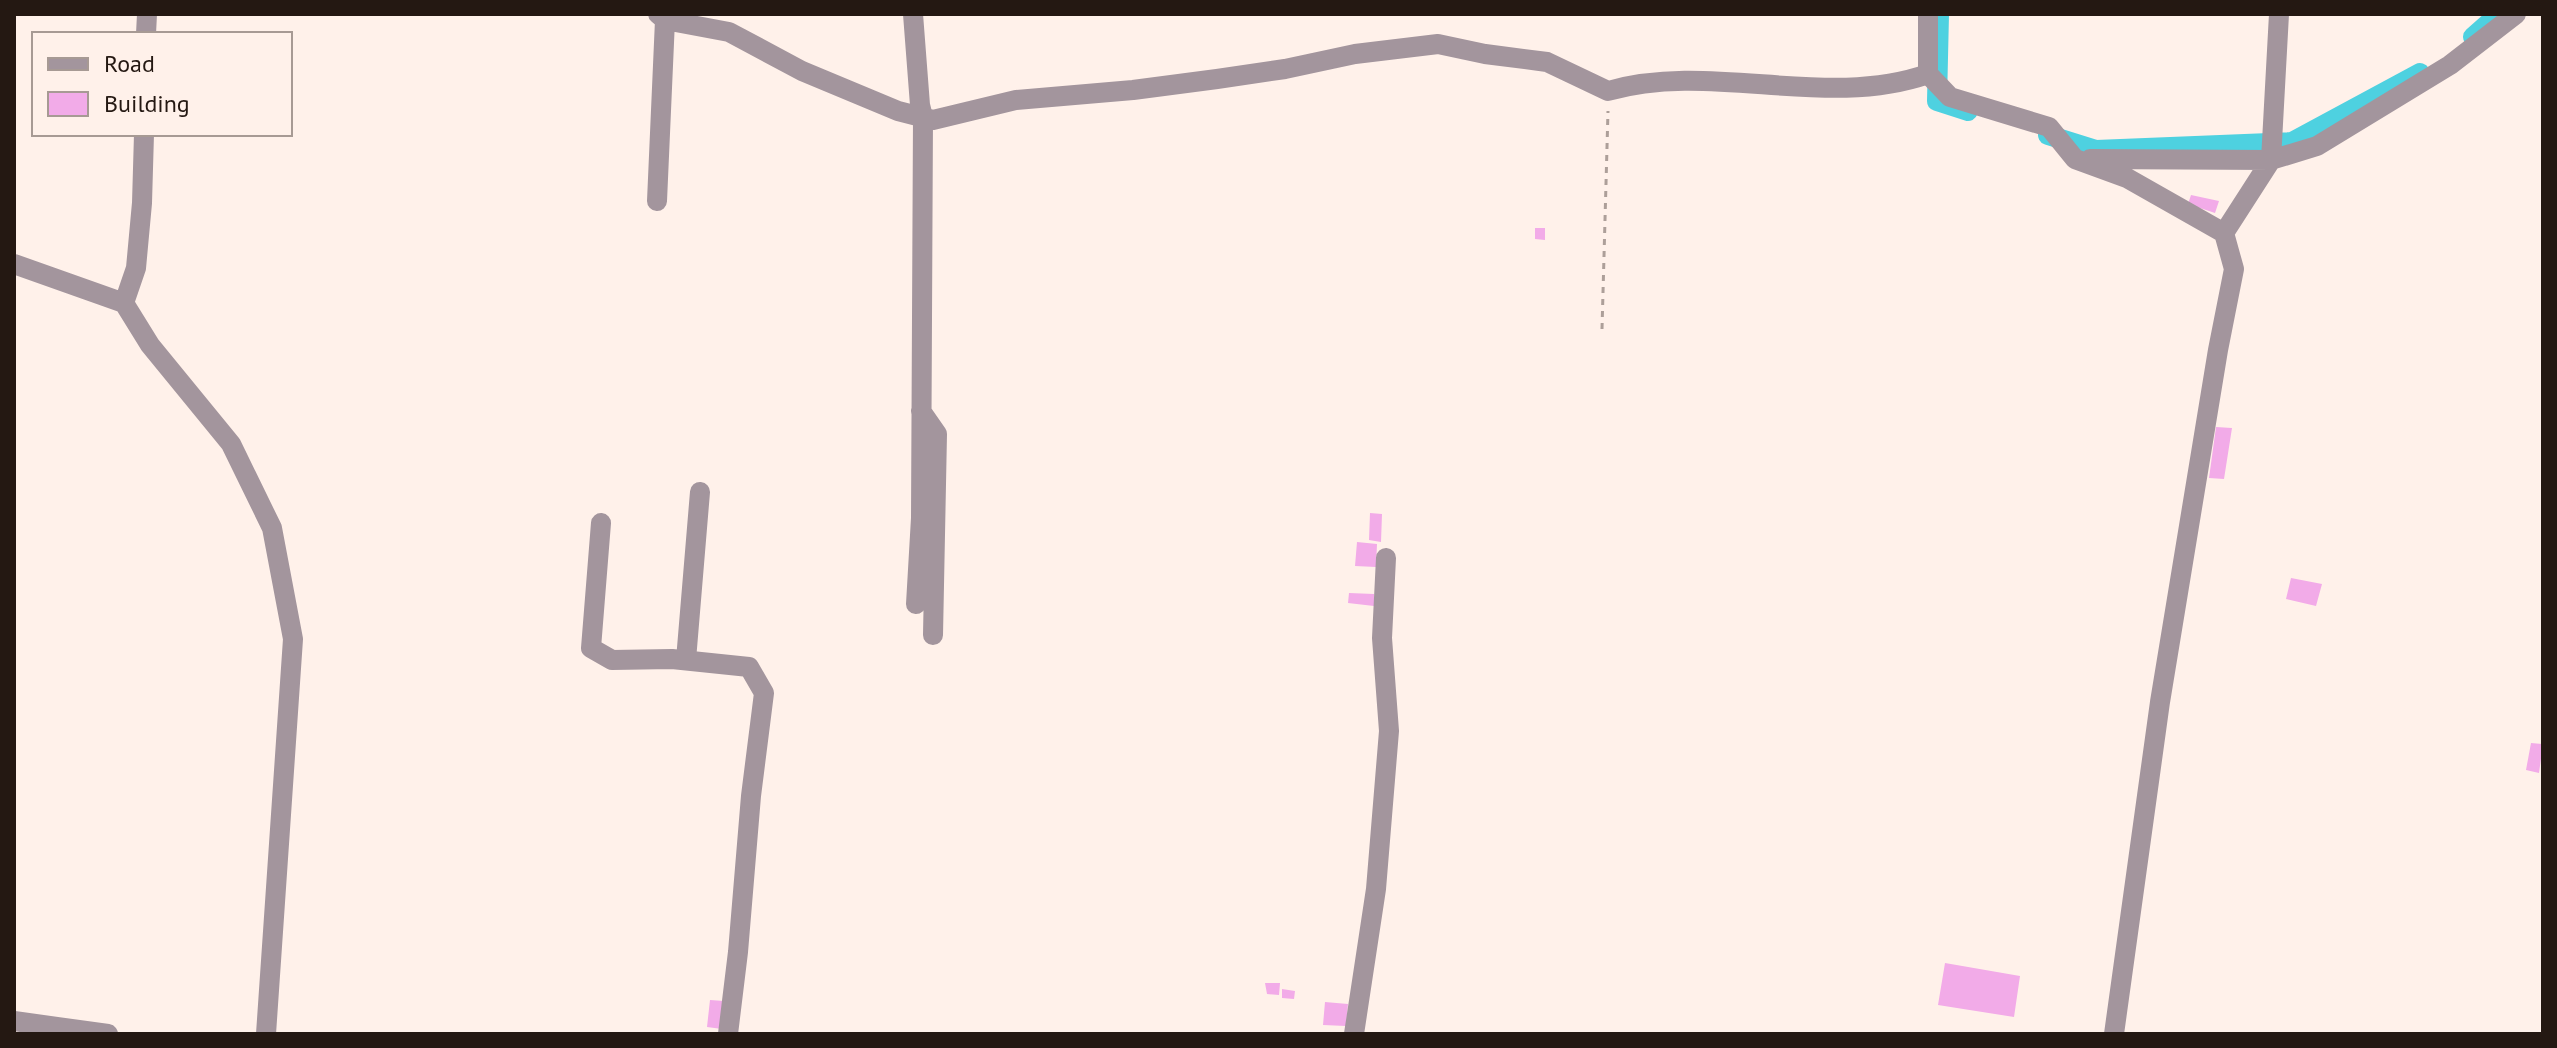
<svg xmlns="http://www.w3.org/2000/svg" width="2557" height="1048" font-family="'PT Sans',sans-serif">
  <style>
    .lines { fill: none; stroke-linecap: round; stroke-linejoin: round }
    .canal { stroke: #4ed1e0; stroke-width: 20 }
    .building { fill: #f2abe8 }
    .path { stroke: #ad9f99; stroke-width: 3; stroke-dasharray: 6 6; stroke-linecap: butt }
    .minor { stroke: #a3959d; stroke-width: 20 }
  </style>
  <rect width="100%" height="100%" fill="#fff1ea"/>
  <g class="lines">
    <path class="canal" d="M1939 14 1937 101 1968 111
      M2473 37 2499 14
      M2048 135 2096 150 2292 142 2420 73"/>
  </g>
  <path class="building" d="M2191 195 2219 201 2215 213 2188 204Z
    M1535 228H1545V240L1535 239Z
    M2216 427 2232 428 2224 479 2209 478Z
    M1370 513 1382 514 1381 542 1369 540Z
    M1357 542 1377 544 1376 567 1355 566Z
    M2291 578 2322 584 2316 606 2286 599Z
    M1349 593 1374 594V606L1348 603Z
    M2531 743 2543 744 2539 773 2526 770Z
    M1945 963 2020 976 2014 1017 1938 1005Z
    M1265 983H1280L1279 995 1267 994Z
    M1282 989 1295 991 1294 999 1282 998Z
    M710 1000 724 1001 722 1029 707 1027Z
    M1325 1002 1348 1004 1346 1026 1323 1025Z"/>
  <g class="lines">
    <path class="path" d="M1602 329 1608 111"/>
    <path class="minor" d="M913 14 920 105 923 117 921 518 916 604
      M1928 14V74L1950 97 2049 127 2075 159 2127 178 2224 233 2234 269 2218 350 2160 702 2114 1034
      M665 20 729 32 802 71 898 111 933 120 1016 100 1133 90 1217 79 1285 69 1355 54 1438 44 1485 54 1547 62 1608 91C1712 61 1825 110 1928 74
      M146 34 147 14
      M144 134 142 203 136 268 124 303 150 345 231 444 272 528 293 639 266 1034
      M2090 159 2271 160 2317 146 2450 65 2516 14
      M657 201 665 20 658 14
      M2224 233 2271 160 2279 14
      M14 264 124 303
      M921 411 937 434 933 635
      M601 523 591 648 612 660 672 659 749 667 764 693 751 796 738 952 728 1034
      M686 660 700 492
      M14 1021 108 1034
      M1354 1034 1376 889 1389 731 1382 638 1386 558"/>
  </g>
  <rect width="2557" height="1048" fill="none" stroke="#241812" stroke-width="32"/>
  <rect x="32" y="32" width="260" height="104" fill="#fff1ea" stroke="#a79a94" stroke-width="2"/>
  <rect x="48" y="58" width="40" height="12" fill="#a3959d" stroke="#a79a94" stroke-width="2"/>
  <text x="104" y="72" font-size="24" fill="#241812">Road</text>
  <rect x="48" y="92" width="40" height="24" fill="#f2abe8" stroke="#a79a94" stroke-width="2"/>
  <text x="104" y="112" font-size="24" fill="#241812">Building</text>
</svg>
